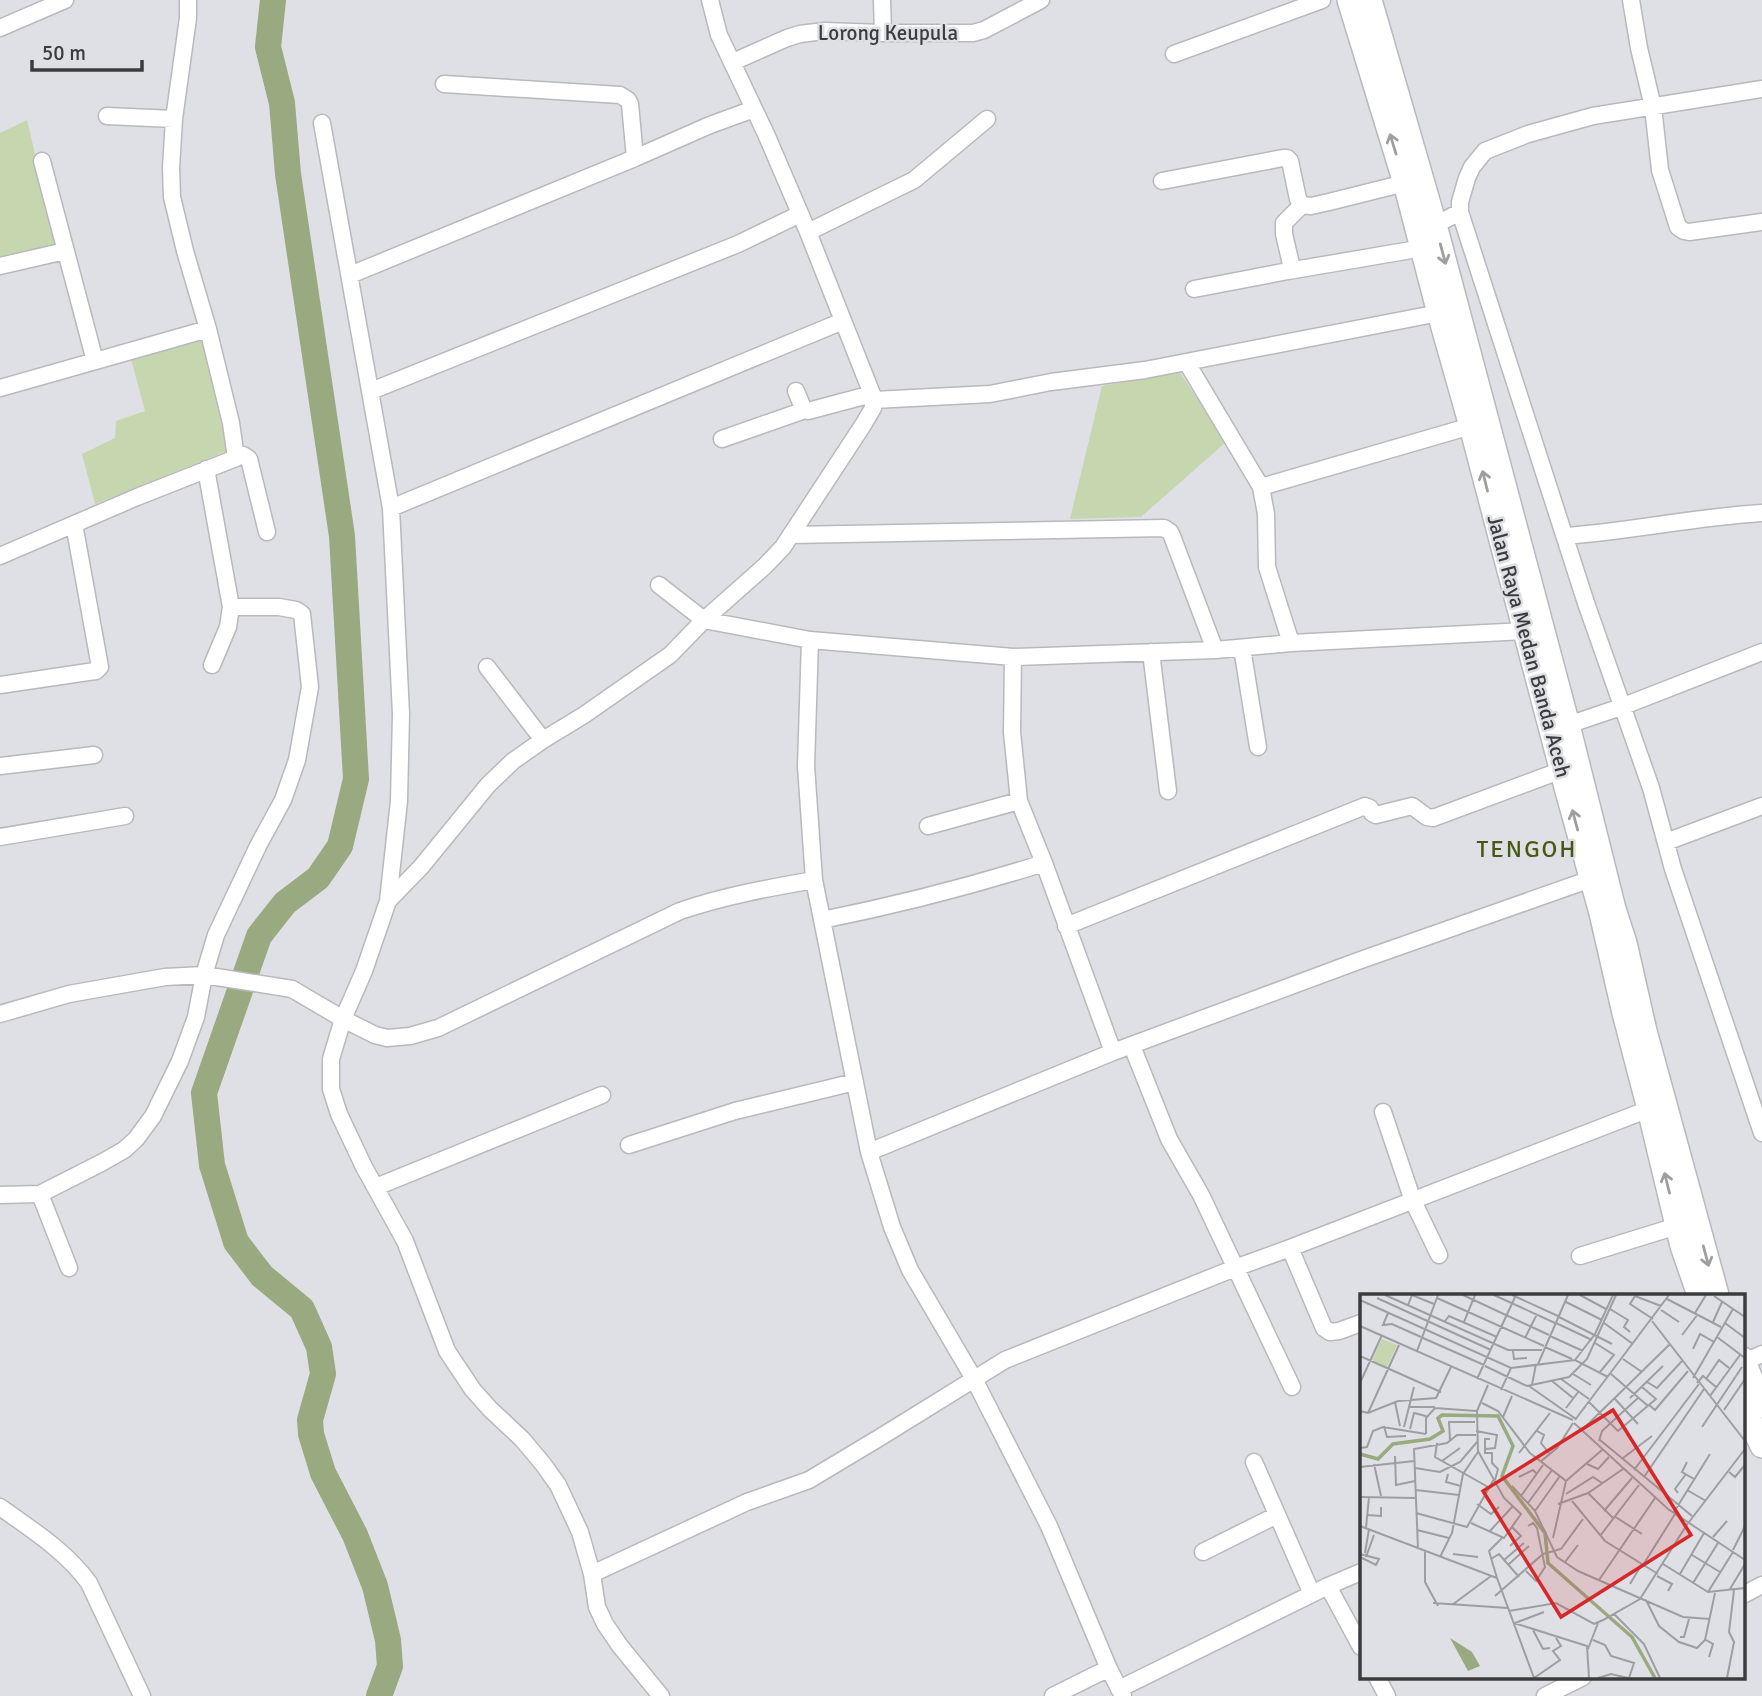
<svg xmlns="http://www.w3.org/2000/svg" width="1762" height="1696" font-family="Signika,sans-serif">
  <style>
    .green { fill: #c6d6ae }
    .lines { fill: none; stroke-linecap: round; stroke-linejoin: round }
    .river { stroke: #99a980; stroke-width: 26 }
    .minor-casing { stroke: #b7b9bd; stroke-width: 19 }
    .highway-casing { stroke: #b7b9bd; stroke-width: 26 }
    .minor { stroke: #fff; stroke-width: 16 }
    .highway { stroke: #fff; stroke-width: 23 }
    .oneway { stroke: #9d9e9e }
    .labels { text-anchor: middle; stroke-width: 5; stroke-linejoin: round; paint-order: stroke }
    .street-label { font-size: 21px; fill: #3b3c3e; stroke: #dee0e5 }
    .quarter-label { font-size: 24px; letter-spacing: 2px; fill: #455a11; stroke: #dee0e5 }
    .inset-river { fill: none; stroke: #99a980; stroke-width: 3.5 }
    .inset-road { fill: none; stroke: #9d9ea2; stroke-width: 2 }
    .view { fill: #d62828; fill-opacity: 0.15; stroke: #d62828; stroke-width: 3.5 }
    .inset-edge { fill: none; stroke: #3b3c3e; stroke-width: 3.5 }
  </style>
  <rect width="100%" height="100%" fill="#dee0e5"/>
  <path class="green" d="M27 120 56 244 0 258V133Z
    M203 336 227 451 95 504 82 454 115 438 116 421 145 411 131 359Z
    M1179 371 1226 442 1141 517 1070 519 1102 386Z"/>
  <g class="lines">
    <path class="river" d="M273 0 268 47 282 103 288 174 342 536 356 779 340 846 318 878 285 903 259 936 204 1093 212 1165 236 1242 262 1276 302 1309 319 1347 323 1374 310 1420 311 1434 323 1473 355 1535 375 1586 388 1640 390 1666 379 1696"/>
    <g class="minor-casing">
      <path id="minor" d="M882 0 883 33
        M1631 0 1639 48 1653 107 1660 170 1678 227 1684 231 1689 232 1762 222
        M0 28 65 0
        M1174 54 1322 0
        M733 62 787 38 800 34 824 31 883 33H973L984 30 1041 0
        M444 84 620 95 628 100 630 104 635 158
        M107 116 174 119
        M322 123 391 508 843 321
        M42 161 95 361
        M1162 181 1283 158H1287L1290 161 1298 199 1302 205 1311 206 1329 202 1405 183
        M1460 212 1586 603 1651 788 1673 869 1762 1133
        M1426 227 1435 225 1460 212V202L1467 178 1472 167 1485 151 1528 134 1593 116 1762 89
        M808 232 914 180 987 119
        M0 266 65 251
        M1288 271 1423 248
        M350 275 635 158 710 125 754 109
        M1194 289 1288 271 1291 264 1284 234V223L1302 205
        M1187 363 1261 487 1471 426
        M0 388 208 329
        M371 391 738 244 800 214
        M796 391 803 408 808 411 872 394
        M874 400 990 394 1051 382 1145 370 1439 313
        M722 439 805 410
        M236 458 243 455 249 459 267 532
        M206 469 231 607 228 627 212 665
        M1261 487 1266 514 1267 567 1291 643
        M391 508 401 714 399 801 388 901 364 971 343 1019 331 1059V1089L339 1114 364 1167 405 1241 447 1351 473 1390 490 1409 522 1439 543 1464 558 1485 580 1532 592 1574 597 1607 605 1624 620 1646 661 1696
        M791 535 1164 528 1170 532 1172 536 1215 650
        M1565 536C1631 531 1696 517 1762 513
        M0 556 137 497 236 458 231 423 208 329 185 251 172 197 171 168 174 119 188 18V0
        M659 585 704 620 810 640 1013 657 1215 650 1291 643 1525 631
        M810 640 806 766 814 880 869 1152 892 1227 910 1270 974 1379 1049 1526 1109 1669 1123 1696
        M1242 648 1258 747
        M1151 652 1168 791
        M1013 657 1012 732 1019 801 1044 863 1113 1052
        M487 667 543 740
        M0 685 88 672 96 671 100 667 74 524
        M1568 725 1621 707 1762 652
        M0 766 94 755
        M928 826 1019 801
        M0 837 125 816
        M1666 842 1762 806
        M388 901 421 867 488 785 513 761 543 740 584 715 670 655 704 620 765 566 783 547 863 425 873 408 872 394 808 232 766 134 719 35 710 0
        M822 920C897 905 971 886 1044 863
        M1066 926 1365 806 1370 808 1372 813 1376 815 1412 806 1427 817 1433 818 1562 770
        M0 1014 69 994 165 977 204 975 292 989 343 1019 375 1035 387 1038 410 1036 438 1028 680 911C724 896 768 888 814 880
        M1132 1046 1169 1139 1201 1195 1292 1387
        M1383 1112 1413 1201 1439 1255
        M629 1145 735 1111 855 1082
        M869 1152 1113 1052 1358 961 1591 879
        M376 1187 602 1095
        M40 1194 69 1268
        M0 1195 40 1194 101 1163 124 1150 136 1139 153 1116 180 1061 196 1017 204 975 216 935 258 846 283 800 297 760 310 687 302 614 296 610 279 607H231
        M1290 1248 1324 1328 1330 1332 1339 1331 1361 1323
        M1580 1256 1677 1226
        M1744 1362 1762 1354
        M1254 1462 1312 1594
        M0 1507C31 1529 67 1552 89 1583L142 1696
        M1203 1552 1277 1515
        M592 1574 747 1502 809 1480 879 1438 1005 1360 1235 1268 1290 1248 1649 1109
        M1328 1586 1361 1647
        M1743 1595 1762 1585
        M1377 1677 1387 1696
        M1119 1689 1328 1586 1361 1572
        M1053 1696 1097 1674 1109 1669
        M1545 1696 1583 1677"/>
    </g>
    <g class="highway-casing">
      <path id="highway" d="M1349 0 1405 183 1439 313 1471 426 1567 791 1601 913 1624 1013 1649 1109 1682 1246 1699 1295
        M1370 0 1435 225 1568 725 1614 909 1625 943 1645 1031 1717 1295
        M1743 1359 1762 1406
        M1743 1406 1762 1446"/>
    </g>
    <use href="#minor" class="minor"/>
    <use href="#highway" class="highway"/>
  </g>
  <defs><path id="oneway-shaft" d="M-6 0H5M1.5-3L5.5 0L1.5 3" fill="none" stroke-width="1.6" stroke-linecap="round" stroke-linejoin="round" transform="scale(1.75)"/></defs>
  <g class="oneway">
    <use href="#oneway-shaft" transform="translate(1393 144) rotate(-107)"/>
    <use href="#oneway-shaft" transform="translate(1443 254) rotate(75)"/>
    <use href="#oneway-shaft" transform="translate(1485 481) rotate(-104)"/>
    <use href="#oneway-shaft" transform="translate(1575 820) rotate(-105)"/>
    <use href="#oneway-shaft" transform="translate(1667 1183) rotate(-104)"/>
    <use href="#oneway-shaft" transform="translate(1706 1256) rotate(75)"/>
  </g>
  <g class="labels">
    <g class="street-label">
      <text x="888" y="40">Lorong Keupula</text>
      <text transform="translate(1529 646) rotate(75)" y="7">Jalan Raya Medan Banda Aceh</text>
    </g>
    <g class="quarter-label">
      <text x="1527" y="857">TENGOH</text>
    </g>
  </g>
  <g transform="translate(1360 1294)">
    <rect width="385" height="385" fill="#dee0e5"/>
    <path d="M22 45 37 51 27 73 12 66Z" fill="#c6d6ae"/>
    <path d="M90 344 112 358 120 372 108 377Z" fill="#99a980"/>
    <path class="inset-river" d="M0 160 18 165 33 150 70 145 83 137 78 124 82 121 138 122 153 152 142 182 185 239 188 269 272 343 295 384"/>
    <path class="inset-road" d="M25 1 148 56H182M103 1 189 41M134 1 195 29M152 1 198 22M220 1 246 15M275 2 270 10 293 25M275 2 301 12M354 2 385 23M17 4 131 56M77 4 184 52M307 5 361 33M0 6 151 74 215 66 248 83M206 8 242 26M48 11 52 1 74 10M250 15 268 26 264 33 270 38M301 16 319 28M28 19 23 31 32 30 61 43M335 19 346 1M199 23 252 50M85 27 89 22 137 43M292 27 385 147M104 28 115 1M353 28 362 8M196 29 232 46M244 29 273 50M365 29 385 44M0 32 213 126M322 41 338 20M190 42 223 57M357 43 385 64M63 44 124 71M165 44 177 20M235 49 254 61 240 78M185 53 212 65M333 55 340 40 354 48M57 57 78 1M153 57 154 65 167 64M0 62 81 98M263 65 282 78M215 66 235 40 253 1M178 70 208 1M125 72 167 92 209 83 227 65 256 1M213 80 231 91M251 80 288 112M333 84 373 15M117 85 156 1M201 85 229 105M346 85 359 66 369 74M192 87 213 104M287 88 297 94 322 67M0 89 22 41M337 89 343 82 356 93M172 91 176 70M169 92 216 125M141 96 151 74M350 102 380 61M270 104 303 72M255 105 278 130M35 108 40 132M229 108 258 137 296 105 282 93M122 109 138 117 170 159 206 187 193 244M289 111 295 116 328 77M50 113H75M206 114 219 97M364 116 385 85M0 117 8 119 38 107 76 104 91 73M8 119 39 51M143 123 152 102M215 126 309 1M214 129 308 215 385 266M24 132 27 143 46 142M44 133 54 93M342 133 382 73M224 134 310 50M50 135 54 119 66 122M116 137 137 141 135 154 126 155M177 137 184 141 181 149 189 159M66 140V124L75 114 116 117M130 145H125V159H132V169L138 175 135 186M90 146 89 128H115M240 146 332 222M239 147 242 137 279 103M77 149 75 163 128 193M0 154 7 153 13 137 23 133 66 140M159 159 190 119M35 162 36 191 55 187M263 164 292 142M82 167 100 154M180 168 197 154 213 129M327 168 322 178 334 185M14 170 21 202M227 170 238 175 249 163M0 173 54 167M55 174 80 178 100 168 117 148M274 176 339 90M369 178 375 183 384 172M88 180 86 188 101 192M159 183 173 176 177 180M284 183 344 95M206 187 242 156M152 192 175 217 200 182M56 196 99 201M327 196 346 207M228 199 253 224M318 199 315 195 326 180M206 200 233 183 242 189M161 202 183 171M0 203 56 204M212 207 245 247 298 280M168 209 192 176M117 210 131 220 139 213M198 210 228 199 263 175M175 217 197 263 218 277 323 323 350 325M244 217 272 184M314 218 350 160M56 219 107 233 134 185M8 221 21 222V213M254 222 282 240M329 228 385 155M111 229 144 244 161 220 144 204 118 157M0 232 137 284 174 384 200 366 193 357 201 352 196 344M6 234 9 203M57 236 89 244M130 237 153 212M240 242 279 191M353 243 367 227M150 252 161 242 152 233M58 255 54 155 87 149 97 141H116M373 256 385 232M65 257V288L78 312M5 259 9 235M0 260 19 265 16 271 0 263M93 260 118 263M332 261 360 278M6 263 14 241M80 263 92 239 103 180 118 158 117 117 128 91M131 265 139 260 159 283M144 266 164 249M205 268 218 251M303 270 348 298 385 294M148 271 169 252M283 271 315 220M166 277 176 287 185 273 177 234 173 229 168 232M320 280 344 239M297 282 312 290 308 297M137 284 129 257 142 244M239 286 295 204M333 289 358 249M270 290 282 270M370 295 385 270M348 298 373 258M135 302 183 260 201 255 223 225M286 306 299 332 319 348 337 354 345 346 355 299M73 309 148 314M92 311 131 282M149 317 196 309 234 330 243 326 280 305 328 229M254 320 284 350 300 384M154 329 227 352 229 384M155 329 184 318M173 336 183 355 190 354M320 343H324L329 325M233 346 245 351 251 362 274 369 269 384M346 346 353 350 349 363M228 355 238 329M238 384 251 380 268 384M367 384 374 348 369 338 374 296"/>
    <path class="view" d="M253 116 331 241 201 323 123 197Z"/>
    <rect width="385" height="385" class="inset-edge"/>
  </g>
  <path d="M32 60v10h110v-10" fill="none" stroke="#3b3c3e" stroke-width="3.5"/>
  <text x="42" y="60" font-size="21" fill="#3b3c3e" stroke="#dee0e5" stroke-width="5" paint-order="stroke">50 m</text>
</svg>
